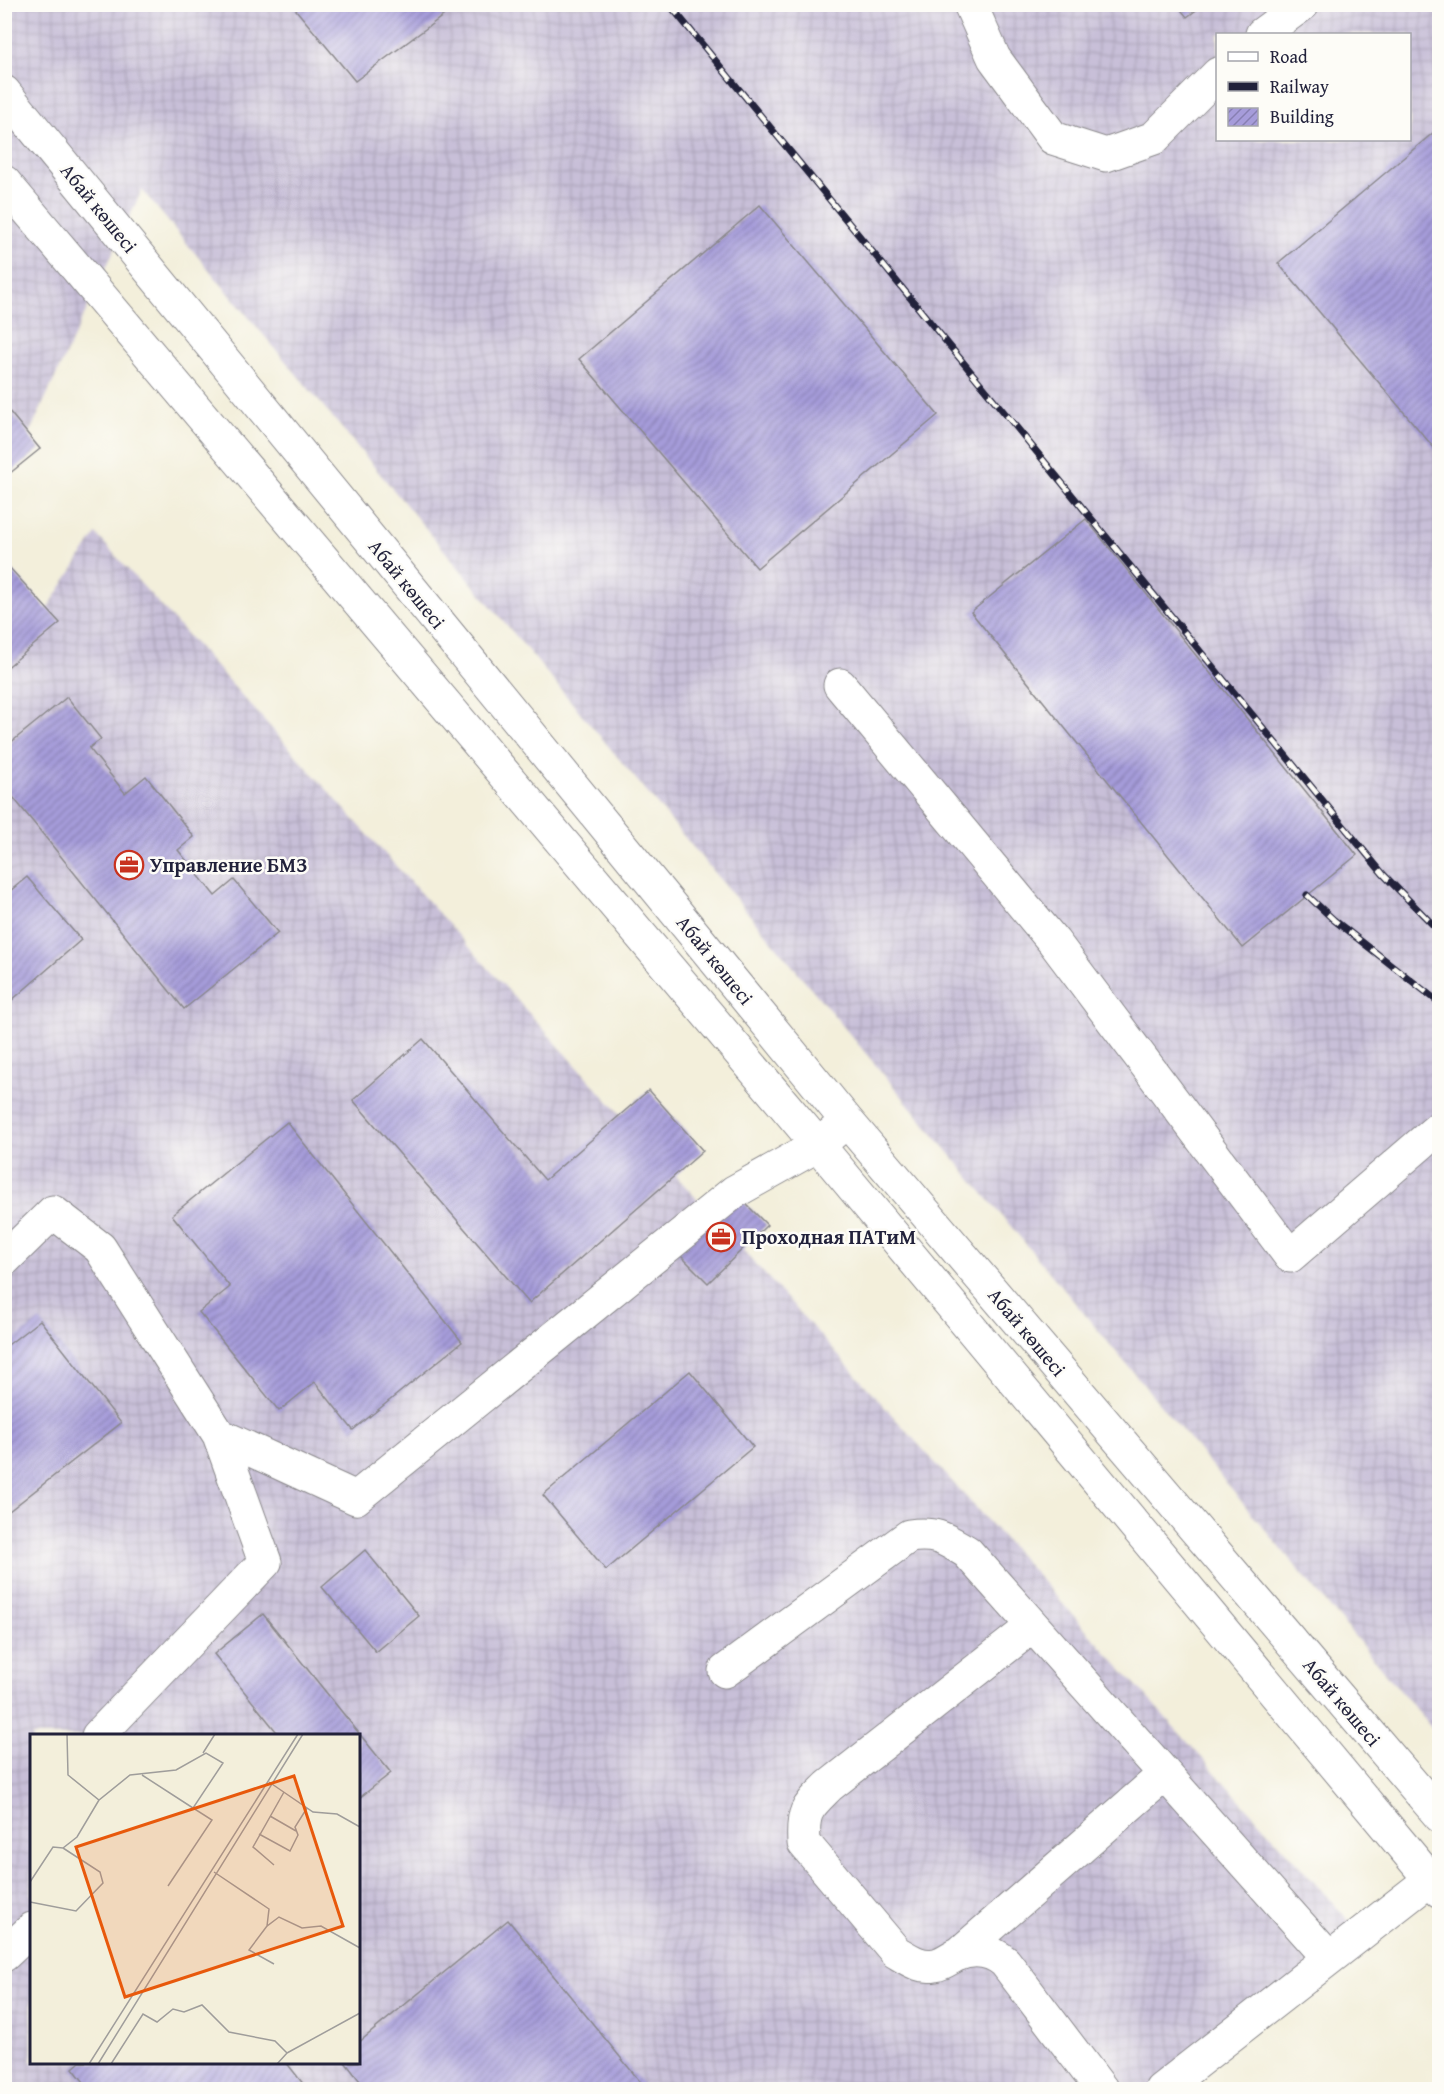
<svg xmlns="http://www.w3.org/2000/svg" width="1444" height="2094" font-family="'Gentium Book Plus',serif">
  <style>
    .industrial { fill: url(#industrial-grid); fill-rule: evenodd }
    .building { fill: url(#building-hatch) }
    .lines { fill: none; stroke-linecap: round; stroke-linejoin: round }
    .minor-casing { stroke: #8a888b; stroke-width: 35 }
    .minor { stroke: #fff; stroke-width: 33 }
    .rail-casing { stroke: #22223b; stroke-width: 7 }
    .rail { stroke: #fdfcf7; stroke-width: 4.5; stroke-dasharray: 14; stroke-linecap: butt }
    .labels { text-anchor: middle; stroke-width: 5; stroke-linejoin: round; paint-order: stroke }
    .street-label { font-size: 20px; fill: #22223b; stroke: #fdfcf7 }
    .poi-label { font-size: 20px; font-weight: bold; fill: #22223b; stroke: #fdfcf7; text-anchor: start }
    .inset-road { fill: none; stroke: #9f9d9b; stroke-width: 1.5 }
    .view { fill: #e8590c; fill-opacity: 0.15; stroke: #e8590c; stroke-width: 3 }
    .inset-edge { fill: none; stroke: #22223b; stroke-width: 3 }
  </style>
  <defs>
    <pattern id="industrial-grid" width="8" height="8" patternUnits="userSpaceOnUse" patternTransform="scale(1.5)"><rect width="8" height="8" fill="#c8bfd8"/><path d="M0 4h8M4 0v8" fill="none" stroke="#aca4ba"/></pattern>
    <pattern id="building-hatch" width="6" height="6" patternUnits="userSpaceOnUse" patternTransform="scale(1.5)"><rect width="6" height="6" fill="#a69cda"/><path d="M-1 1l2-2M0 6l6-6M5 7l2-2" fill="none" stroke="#877fb2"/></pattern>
  </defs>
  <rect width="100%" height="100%" fill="#fdfcf7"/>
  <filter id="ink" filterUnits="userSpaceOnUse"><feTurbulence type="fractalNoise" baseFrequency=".0167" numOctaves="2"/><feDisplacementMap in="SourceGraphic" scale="12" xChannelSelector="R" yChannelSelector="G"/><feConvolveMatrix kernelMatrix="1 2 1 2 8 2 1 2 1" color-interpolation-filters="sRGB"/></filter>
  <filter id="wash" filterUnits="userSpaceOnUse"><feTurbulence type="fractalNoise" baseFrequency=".008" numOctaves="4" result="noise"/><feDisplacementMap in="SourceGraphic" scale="24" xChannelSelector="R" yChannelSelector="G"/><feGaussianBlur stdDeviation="1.35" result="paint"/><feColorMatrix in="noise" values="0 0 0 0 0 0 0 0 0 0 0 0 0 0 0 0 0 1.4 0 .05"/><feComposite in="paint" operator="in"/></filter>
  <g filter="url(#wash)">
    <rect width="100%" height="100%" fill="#f3efdb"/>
    <path class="industrial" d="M5 5H1439V1737L142 190 5 486ZM1218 34H1410V140H1218Z
      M96 534 1352 1924 1181 2089H5L4 675ZM32 1736H358V2062H32Z"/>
    <g id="blocks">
      <path class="building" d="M291 4H459L355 81Z
        M1177 5H1203L1187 17Z
        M1440 127V455L1278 263Z
        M760 205 938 415 757 568 579 359Z
        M4 405 40 449 4 478Z
        M1086 519 1357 855 1243 948 971 612Z
        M8 566 60 623 4 670V569Z
        M67 697 101 739 89 748 125 793 146 776 194 837 178 850 215 896 234 880 278 933 184 1009 4 786V748Z
        M27 877 81 940 4 1007V896Z
        M423 1039 545 1180 649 1090 703 1151 529 1303 353 1100Z
        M287 1122 462 1342 353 1430 315 1382 279 1411 199 1312 230 1287 172 1215Z
        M734 1192 767 1225 708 1283 675 1250Z
        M40 1320 121 1423 4 1515V1348Z
        M690 1371 753 1447 606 1570 543 1495Z
        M365 1550 419 1616 376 1652 322 1587Z
        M263 1614 391 1773 358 1799V1736H280L214 1654Z
        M508 1920 647 2090H367L345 2062H358V2043Z
        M80 2062H286L308 2090H90L73 2068Z"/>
    </g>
  </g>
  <g filter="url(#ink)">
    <use href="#blocks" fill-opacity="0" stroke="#8a888b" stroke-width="1.5"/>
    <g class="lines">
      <g class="minor-casing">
        <path id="minor" d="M970 4 994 58 1053 138 1106 155 1154 138 1218 74
          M1262 34 1303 4
          M4 92 847 1121 1440 1816
          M4 182 818 1145 1440 1891
          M840 685 1054 942 1290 1256 1440 1127
          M4 1260 53 1212 100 1248 219 1435
          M1033 1626 829 1786C807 1808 802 1810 804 1843L896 1952C908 1959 920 1968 935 1965 942 1964 950 1958 956 1955 973 1948 991 1950 1005 1962L1102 2090
          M725 1671 909 1536C936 1532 945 1539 967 1552L1329 1958
          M98 1736 265 1562 219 1435 356 1498 734 1192 818 1145 834 1132
          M959 1954 1165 1774
          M4 1955 32 1929
          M1161 2090 1440 1872"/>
      </g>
      <use href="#minor" class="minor"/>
      <g class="rail-casing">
        <path id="rail" d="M669 4 1383 874 1440 932
          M1307 895 1334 920 1440 1003"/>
      </g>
      <use href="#rail" class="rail"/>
    </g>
  </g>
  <defs>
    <g id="office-ring" transform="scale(1.5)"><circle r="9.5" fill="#fdfcf7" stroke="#c8321e" stroke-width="1.5"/><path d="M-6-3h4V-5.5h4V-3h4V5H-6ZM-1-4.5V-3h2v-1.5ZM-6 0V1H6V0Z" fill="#c8321e"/></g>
  </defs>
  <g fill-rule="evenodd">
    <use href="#office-ring" x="129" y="865"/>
    <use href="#office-ring" x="721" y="1237"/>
  </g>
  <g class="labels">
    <g class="street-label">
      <text transform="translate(99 208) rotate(51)" y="7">Абай көшесі</text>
      <text transform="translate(407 584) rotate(51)" y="7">Абай көшесі</text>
      <text transform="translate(715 960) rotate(51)" y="7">Абай көшесі</text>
      <text transform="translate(1027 1332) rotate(50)" y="7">Абай көшесі</text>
      <text transform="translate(1342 1702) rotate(50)" y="7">Абай көшесі</text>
    </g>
    <g class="poi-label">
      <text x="150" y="872">Управление БМЗ</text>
      <text x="742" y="1244">Проходная ПАТиМ</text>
    </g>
  </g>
  <g transform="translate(30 1734)">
    <rect width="330" height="330" fill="#f3efdb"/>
    <path class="inset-road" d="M37 0 38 41 69 66 100 41 146 36 176 19 193 29 163 74 182 86 138 152M173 19 185 0M112 41 163 74M239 48 283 78 307 80 330 93M240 82 266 97M229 100 260 117 268 101 265 93 277 74M244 131 223 113 254 58M184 138 239 175 237 192 249 183 272 194 291 192 330 214M0 148 23 113 33 114 47 103 69 66M0 168 46 177 73 149 70 138 33 114M237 192 219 216 244 230M257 319 330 279M59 330 268 0M68 330 273 0M81 330 113 280 127 288 143 275 154 278 172 271 199 298 245 307 257 319 247 330"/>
    <path class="view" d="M264 42 313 192 95 263 46 113Z"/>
    <rect width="330" height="330" class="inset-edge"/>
  </g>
  <rect width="1444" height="2094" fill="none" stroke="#fdfcf7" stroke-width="24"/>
  <rect x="1216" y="33" width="195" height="108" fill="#fdfcf7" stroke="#a5a5ac" stroke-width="1.5"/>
  <rect x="1228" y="52" width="30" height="9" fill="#ffffff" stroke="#a5a5ac" stroke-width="1.5"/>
  <text x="1270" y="63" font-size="18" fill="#22223b">Road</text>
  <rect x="1228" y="82" width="30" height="9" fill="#22223b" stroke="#a5a5ac" stroke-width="1.5"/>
  <text x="1270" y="93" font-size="18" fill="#22223b">Railway</text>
  <rect x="1228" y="108" width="30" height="18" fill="url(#building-hatch)" stroke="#a5a5ac" stroke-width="1.5"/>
  <text x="1270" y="123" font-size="18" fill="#22223b">Building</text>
</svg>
